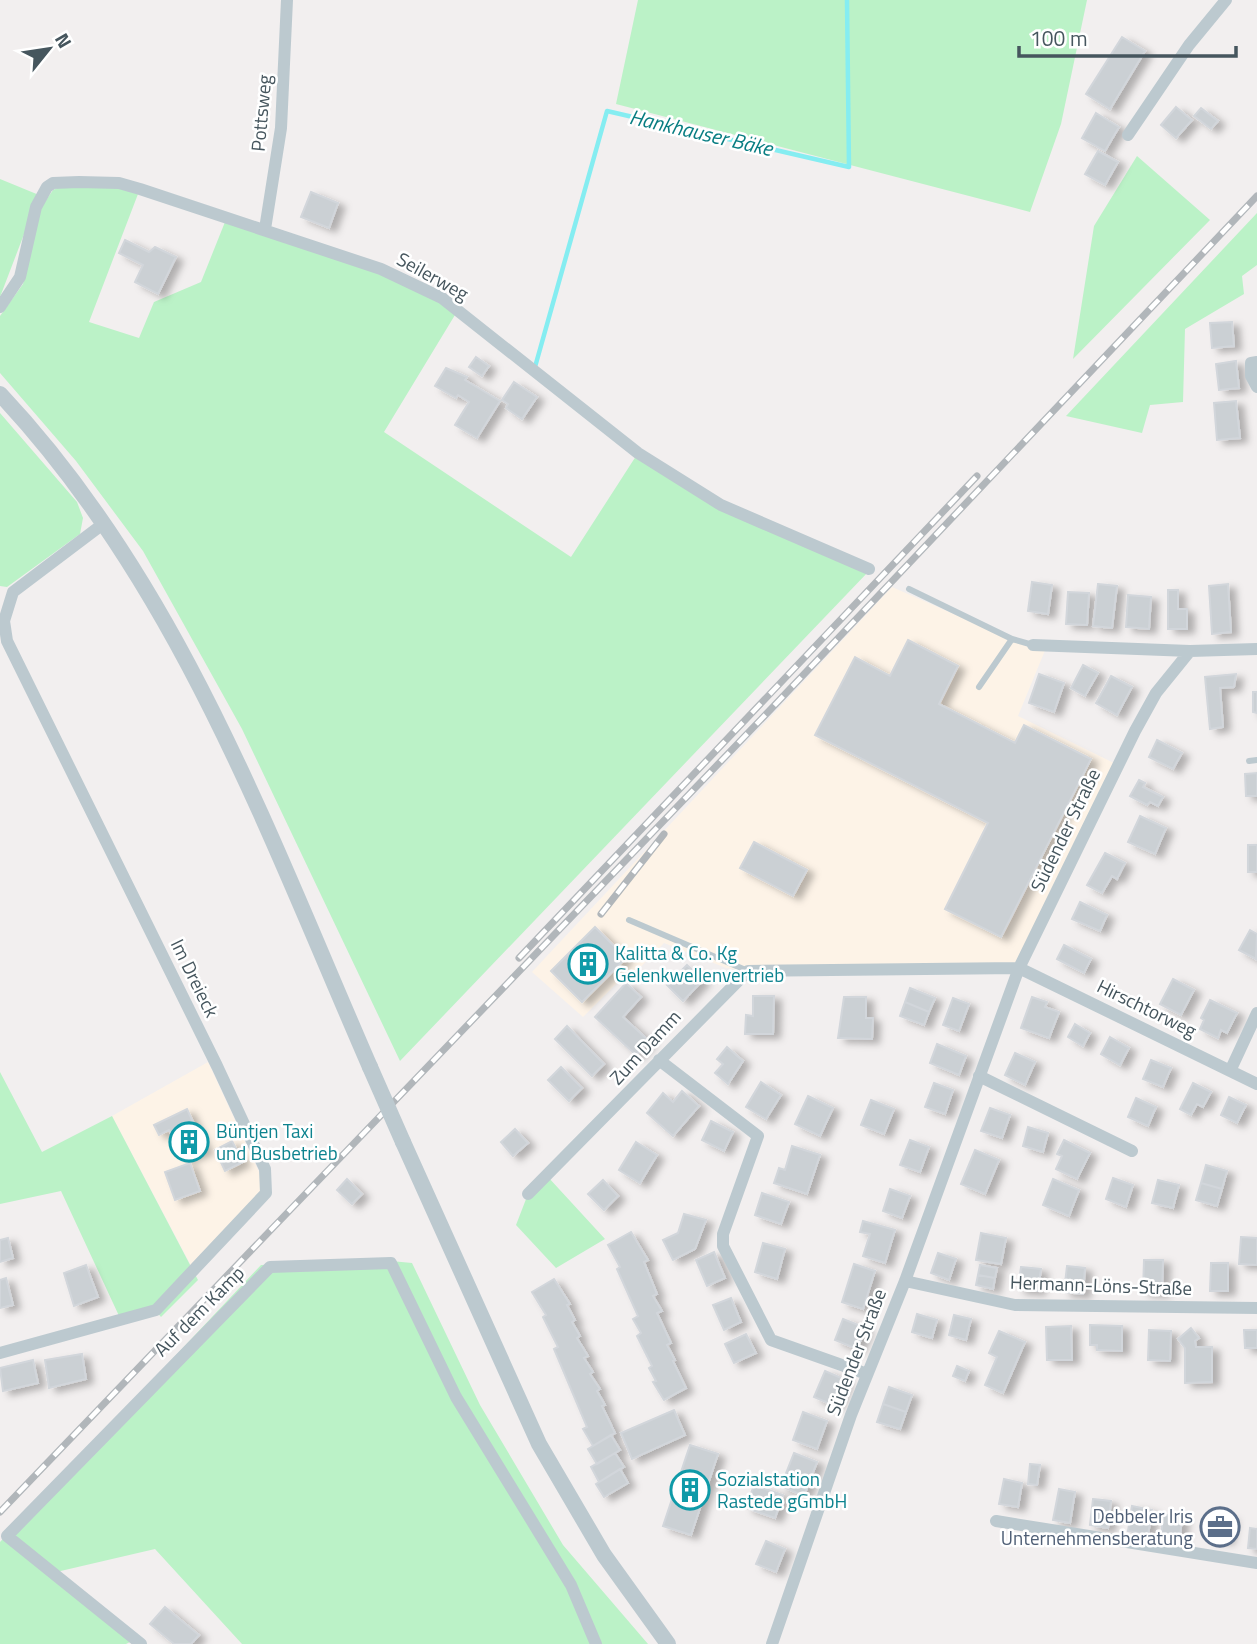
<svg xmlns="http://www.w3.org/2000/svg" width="1257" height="1644" font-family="'Titillium Web',sans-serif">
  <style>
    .commercial { fill: #fdf3e7 }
    .green { fill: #bbf2c7 }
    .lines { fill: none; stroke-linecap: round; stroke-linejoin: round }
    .stream { stroke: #85edf1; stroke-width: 4.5 }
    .building { fill: #cbd0d4; stroke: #d2d6db; stroke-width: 2; filter: url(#shadow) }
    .service { stroke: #bcc9cf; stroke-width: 6 }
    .minor { stroke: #bcc9cf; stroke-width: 12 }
    .tertiary { stroke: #bcc9cf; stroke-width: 16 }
    .rail-casing { stroke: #b1b6ba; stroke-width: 7 }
    .rail { stroke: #fff; stroke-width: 4.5; stroke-dasharray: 13; stroke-linecap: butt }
    .tertiary-bridge { stroke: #bcc9cf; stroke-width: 16 }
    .labels { text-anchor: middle; stroke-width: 5; stroke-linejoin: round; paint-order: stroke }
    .street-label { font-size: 19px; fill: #46565e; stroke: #fff }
    .culture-label { font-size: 19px; fill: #0d838f; stroke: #fff; text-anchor: start }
    .service-label { font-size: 19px; fill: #4e5e75; stroke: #fff; text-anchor: end }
    .water-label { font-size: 21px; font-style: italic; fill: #087d82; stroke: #fff }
  </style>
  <defs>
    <filter id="shadow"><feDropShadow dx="7" dy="4" stdDeviation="3.5" flood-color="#0004"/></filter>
  </defs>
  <rect width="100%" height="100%" fill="#f2efef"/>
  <path class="commercial" d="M892 587 1031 648H1046L1018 716 1118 765 1019 968 748 971 726 968 664 943 630 978 625 975 583 1017 532 972Z
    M208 1062 259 1172 268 1199 196 1275 112 1116Z"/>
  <path class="green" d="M638 0H1087L1061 124 1030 212 616 104Z
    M1137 156 1210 220 1073 359 1094 226Z
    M0 179 39 195 0 297Z
    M60 187 117 188 138 194 89 322 139 338 154 302 201 282 225 222 381 269 458 310 384 432 571 557 638 453 669 474 869 571 400 1061 242 729 143 551 76 461 0 373V316L23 284 40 209 53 190Z
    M1257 213V265L1242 276 1244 294 1185 329 1183 402 1150 405 1142 433 1066 416Z
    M0 413 77 502 83 518 80 534 7 587 0 586Z
    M0 1072 42 1152 112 1116 198 1280 161 1317 155 1310 120 1318 61 1191 0 1204Z
    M548 1177 605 1239 556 1268 516 1225 528 1194Z
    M391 1261 412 1263 480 1405 563 1545 648 1644H242L155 1549 52 1573 134 1640 126 1644H0V1542L261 1265Z"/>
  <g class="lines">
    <path class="stream" d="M535 367 607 111 849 167 847 0"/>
  </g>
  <path class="building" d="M1122 37 1145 51 1110 109 1086 94Z
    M1176 107 1192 120 1176 138 1161 125Z
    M1201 108 1218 121 1211 129 1194 116Z
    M1096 113 1119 127 1105 151 1082 138Z
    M1098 151 1118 162 1105 185 1085 174Z
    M311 192 338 203 329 228 301 217Z
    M125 240 149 252 155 247 176 257 158 294 135 282 143 265 119 253Z
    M1232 322 1234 346 1212 348 1210 323Z
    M476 357 489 366 482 376 469 367Z
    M1236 361 1239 388 1219 390 1216 364Z
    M446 368 467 377 465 380 500 401 477 438 455 425 469 402 458 395 456 398 435 386Z
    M514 382 537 397 522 419 506 408 508 404 502 400Z
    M1236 401 1240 438 1217 440 1214 403Z
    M1032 582 1052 585 1048 614 1028 611Z
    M1098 584 1117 586 1112 628 1093 626Z
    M1228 584 1231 632 1212 634 1209 586Z
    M1168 590H1178V609H1187V629H1168Z
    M1068 592 1089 593 1087 625 1066 624Z
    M1128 595 1151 597 1149 629 1126 627Z
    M908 640 958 666 939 704 1015 743 1024 725 1091 759 1001 937 945 909 988 823 815 735 855 657 890 676Z
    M1083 665 1098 673 1085 696 1071 688Z
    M1039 674 1064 683 1054 712 1029 703Z
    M1236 674 1234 687 1220 688 1223 727 1210 729 1205 677Z
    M1111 676 1132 687 1117 715 1096 703Z
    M1253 692H1257V713L1253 712Z
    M1157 740 1182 753 1173 769 1149 757Z
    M1257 773V796H1246L1245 774Z
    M1139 780 1145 783 1143 787 1163 797 1158 806 1150 802 1147 805 1130 796Z
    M1140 816 1166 828 1155 854 1128 842Z
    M754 842 807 870 793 896 740 868Z
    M1248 845H1257V872H1248Z
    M1105 853 1125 863 1117 879 1112 876 1102 893 1087 885Z
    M1080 902 1107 915 1100 931 1072 919Z
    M595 927 626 958 582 1002 551 971Z
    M1250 930 1257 934 1256 959 1239 950Z
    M1064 945 1091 959 1084 973 1057 959Z
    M687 965 703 980 683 1001 667 985Z
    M1173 979 1194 990 1181 1015 1160 1004Z
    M626 983 641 997 623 1017 649 1041 636 1055 595 1017Z
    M910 988 935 998 929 1012 905 1002Z
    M753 996H774L773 1034H745L746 1015 753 1016Z
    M844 997H866V1018H873L872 1039 838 1038Z
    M1032 997 1047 1002 1045 1007 1059 1012 1049 1038 1021 1028Z
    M953 998 969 1004 959 1031 943 1025Z
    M1210 1000 1237 1013 1227 1033 1221 1030 1218 1038 1200 1029 1204 1020 1201 1018Z
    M905 1002 929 1012 924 1025 900 1016Z
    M1075 1024 1090 1033 1083 1046 1068 1037Z
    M567 1026 604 1064 592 1076 555 1039Z
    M1110 1037 1129 1048 1120 1065 1101 1054Z
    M937 1044 966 1056 959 1075 930 1063Z
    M727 1047 743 1061 728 1084 715 1073 723 1064 717 1059Z
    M1015 1053 1035 1062 1025 1085 1005 1075Z
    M1151 1060 1171 1068 1163 1087 1143 1079Z
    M561 1067 582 1088 569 1101 548 1080Z
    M761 1082 781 1095 766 1119 746 1107Z
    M934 1083 953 1090 945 1114 925 1107Z
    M1193 1083 1211 1092 1203 1107 1197 1104 1191 1115 1180 1109Z
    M682 1091 699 1106 673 1136 647 1113 663 1093 673 1102Z
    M808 1096 833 1108 820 1136 795 1124Z
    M1229 1097 1246 1105 1237 1123 1221 1115Z
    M1136 1098 1156 1107 1148 1126 1128 1117Z
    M871 1100 894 1109 884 1134 861 1125Z
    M990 1108 1010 1115 1002 1138 981 1131Z
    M187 1109 206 1150 184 1160 169 1130 159 1135 154 1125Z
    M711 1121 733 1132 724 1151 702 1140Z
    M1028 1127 1048 1133 1043 1152 1023 1146Z
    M515 1129 528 1143 513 1156 501 1142Z
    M910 1140 929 1147 920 1172 900 1165Z
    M1064 1140 1090 1153 1077 1179 1056 1169 1062 1156 1057 1154Z
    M232 1141 243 1162 225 1171 215 1150Z
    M636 1142 657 1155 640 1183 619 1170Z
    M792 1146 820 1155 807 1194 774 1183 779 1168 785 1170Z
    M975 1150 999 1160 985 1194 961 1184Z
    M190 1163 200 1191 175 1200 165 1172Z
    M1206 1165 1227 1171 1222 1189 1201 1183Z
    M1113 1178 1133 1185 1126 1207 1106 1199Z
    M347 1179 362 1194 352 1204 337 1190Z
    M1053 1179 1079 1190 1069 1216 1043 1205Z
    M603 1180 618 1196 604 1210 588 1194Z
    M1158 1180 1179 1185 1173 1208 1152 1203Z
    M1201 1183 1222 1189 1217 1206 1196 1200Z
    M890 1189 910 1196 902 1218 883 1211Z
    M762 1193 789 1202 781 1224 755 1215Z
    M684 1214 706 1220 695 1249 673 1260 663 1240 678 1233Z
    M863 1221 895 1230 885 1263 863 1256 870 1234 860 1232Z
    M631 1232 648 1260 644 1262 657 1294 653 1296 662 1311 657 1313 671 1343 667 1345 675 1360 673 1361 686 1388 664 1400 653 1382 656 1381 649 1368 652 1366 637 1336 641 1333 633 1319 638 1316 617 1269 620 1267 608 1245Z
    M981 1233 1006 1238 1001 1264 976 1260Z
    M1241 1237 1257 1238V1265L1239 1264Z
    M8 1238 13 1258 0 1262V1240Z
    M763 1243 785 1249 777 1279 755 1272Z
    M714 1252 725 1278 707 1286 696 1260Z
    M938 1253 956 1259 949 1280 931 1273Z
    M1144 1260H1163L1162 1293 1143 1292Z
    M1211 1263H1228V1291H1210Z
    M854 1264 875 1271 863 1309 842 1302Z
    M86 1265 98 1297 74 1306 64 1273Z
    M980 1265 997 1268 995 1278 978 1275Z
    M1067 1266 1085 1268 1083 1294 1064 1292Z
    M1021 1267 1041 1269 1038 1291 1018 1289Z
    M978 1275 995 1278 993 1289 976 1285Z
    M6 1278 13 1305 0 1308V1280Z
    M554 1279 570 1304 567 1305 575 1320 572 1322 580 1336 577 1338 588 1356 584 1358 593 1372 590 1374 600 1389 597 1391 605 1405 602 1406 615 1433 593 1446 583 1429 587 1427 554 1349 558 1347 543 1317 546 1315 532 1292Z
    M731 1298 741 1322 724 1330 713 1305Z
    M917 1314 937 1320 932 1338 912 1332Z
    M954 1315 971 1319 966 1340 949 1335Z
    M843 1319 866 1328 857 1349 835 1340Z
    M1090 1325 1122 1326V1351L1097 1350V1345H1090Z
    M1071 1326 1072 1360H1047L1046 1327Z
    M1191 1328 1199 1338 1195 1341 1196 1347H1212V1382L1185 1383V1348L1178 1339Z
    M1149 1330 1171 1331 1170 1361 1148 1360Z
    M1244 1330H1257V1348H1245Z
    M999 1331 1025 1342 1003 1393 985 1385 997 1357 989 1353Z
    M746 1334 756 1353 734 1363 725 1344Z
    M82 1354 86 1379 49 1388 45 1360Z
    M33 1360 38 1383 3 1391 0 1368Z
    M957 1366 969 1371 965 1381 953 1376Z
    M825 1371 846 1380 835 1406 814 1397Z
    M889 1387 912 1395 906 1412 883 1404Z
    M883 1404 906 1412 900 1429 877 1422Z
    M674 1410 685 1435 632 1459 621 1433Z
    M803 1412 827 1421 817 1449 793 1440Z
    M611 1435 620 1450 597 1464 588 1449Z
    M690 1445 718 1454 691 1535 663 1526Z
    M615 1453 624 1467 599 1482 591 1467Z
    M794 1453 817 1462 804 1496 781 1486Z
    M1030 1464 1040 1465 1037 1485 1028 1484Z
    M620 1469 628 1483 604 1497 596 1484Z
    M1004 1479 1022 1483 1018 1507 999 1504Z
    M754 1485 783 1495 775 1518 746 1508Z
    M1059 1489 1075 1492 1070 1523 1053 1520Z
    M1093 1499 1111 1501 1108 1528 1090 1525Z
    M1132 1506 1152 1510 1148 1535 1128 1531Z
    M1213 1514 1231 1517 1227 1540 1209 1537Z
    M1163 1515 1182 1516 1180 1539 1161 1538Z
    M1250 1528 1257 1529V1549L1248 1548Z
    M766 1541 785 1549 776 1572 756 1564Z
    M165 1607 199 1635 191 1644H174L150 1624Z"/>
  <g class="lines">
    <path class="service" d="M909 589 1012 639 1033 645
      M979 687 1012 639
      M1249 761 1257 760
      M629 920 748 971"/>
    <path class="minor" d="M1128 135 1189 45 1226 0
      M265 229 281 128 287 0
      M0 307 20 277 36 207 47 187 53 183 79 182 119 183 140 189 381 269 442 298 638 453 721 505 869 569
      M1257 362 1251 363V376L1257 387
      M1033 645 1190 651
      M659 1060 758 1136 723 1234V1246L771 1340 867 1374
      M1231 1069 1257 1013
      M979 1076 1132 1151
      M528 1194 748 971 1019 968 1257 1084
      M905 1281 1015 1305 1257 1308
      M0 1353 156 1310 266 1193 265 1169 217 1066 7 641 4 621 13 592 103 524
      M996 1521 1257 1563
      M141 1644 7 1536 270 1267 391 1263 456 1397 571 1585 596 1644
      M772 1644 851 1415 905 1281 1019 968 1135 731 1156 693 1190 651 1257 649"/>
    <path class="tertiary" d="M0 394C178 583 268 833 370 1067
      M403 1142 539 1444 604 1555 668 1644"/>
    <g class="rail-casing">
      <path id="rail" d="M601 914 664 834
        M519 958 977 476
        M0 1512 771 709 1257 196"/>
    </g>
    <use href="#rail" class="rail"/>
    <path class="tertiary-bridge" d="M370 1067 403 1142"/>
  </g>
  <defs>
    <g id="building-ring" transform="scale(2.0125)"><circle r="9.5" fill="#fff" stroke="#0f9aa8" stroke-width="1.5"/><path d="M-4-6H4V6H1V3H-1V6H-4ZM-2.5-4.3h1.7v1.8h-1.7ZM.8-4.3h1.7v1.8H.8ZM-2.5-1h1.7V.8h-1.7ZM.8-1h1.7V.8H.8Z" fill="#0f9aa8"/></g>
    <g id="office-ring" transform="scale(2.0125)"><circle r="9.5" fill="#fff" stroke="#5c6f8a" stroke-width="1.5"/><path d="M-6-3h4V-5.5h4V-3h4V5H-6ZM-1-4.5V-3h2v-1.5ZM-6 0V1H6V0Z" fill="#5c6f8a"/></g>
  </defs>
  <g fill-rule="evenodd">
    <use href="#building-ring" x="588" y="964"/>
    <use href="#building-ring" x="189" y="1142"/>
    <use href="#building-ring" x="690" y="1490"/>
    <use href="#office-ring" x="1220" y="1527"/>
  </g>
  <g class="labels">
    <g class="street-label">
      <text transform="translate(261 113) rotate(-85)" y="7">Pottsweg</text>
      <text transform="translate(433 276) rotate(29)" y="7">Seilerweg</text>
      <text transform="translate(1065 830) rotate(-64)" y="7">Südender Straße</text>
      <text transform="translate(195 978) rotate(64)" y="7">Im Dreieck</text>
      <text transform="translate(1147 1008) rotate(26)" y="7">Hirschtorweg</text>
      <text transform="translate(645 1047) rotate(-47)" y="7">Zum Damm</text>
      <text transform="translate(1101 1285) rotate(2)" y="7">Hermann-Löns-Straße</text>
      <text transform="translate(199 1311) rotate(-45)" y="7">Auf dem Kamp</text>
      <text transform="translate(856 1352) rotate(-69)" y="7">Südender Straße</text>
    </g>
    <g class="culture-label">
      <text x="615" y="960">Kalitta &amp; Co. Kg<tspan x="615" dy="22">Gelenkwellenvertrieb</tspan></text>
      <text x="216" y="1138">Büntjen Taxi<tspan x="216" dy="22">und Busbetrieb</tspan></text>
      <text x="717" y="1486">Sozialstation<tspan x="717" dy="22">Rastede gGmbH</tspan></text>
    </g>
    <g class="service-label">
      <text x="1193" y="1523">Debbeler Iris<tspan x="1193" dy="22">Unternehmensberatung</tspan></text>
    </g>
    <g class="water-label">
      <text transform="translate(701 133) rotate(13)" y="7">Hankhauser Bäke</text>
    </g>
  </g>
  <g transform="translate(49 49) rotate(60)" stroke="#ffffff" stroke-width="5" paint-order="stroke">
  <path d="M0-5L12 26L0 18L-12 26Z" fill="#46565e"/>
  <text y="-10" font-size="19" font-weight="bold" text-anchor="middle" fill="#46565e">N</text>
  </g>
  <path d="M1019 46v10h217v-10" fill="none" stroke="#46565e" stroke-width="3.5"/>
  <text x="1030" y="46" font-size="21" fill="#46565e" stroke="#ffffff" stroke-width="5" paint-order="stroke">100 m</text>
</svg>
